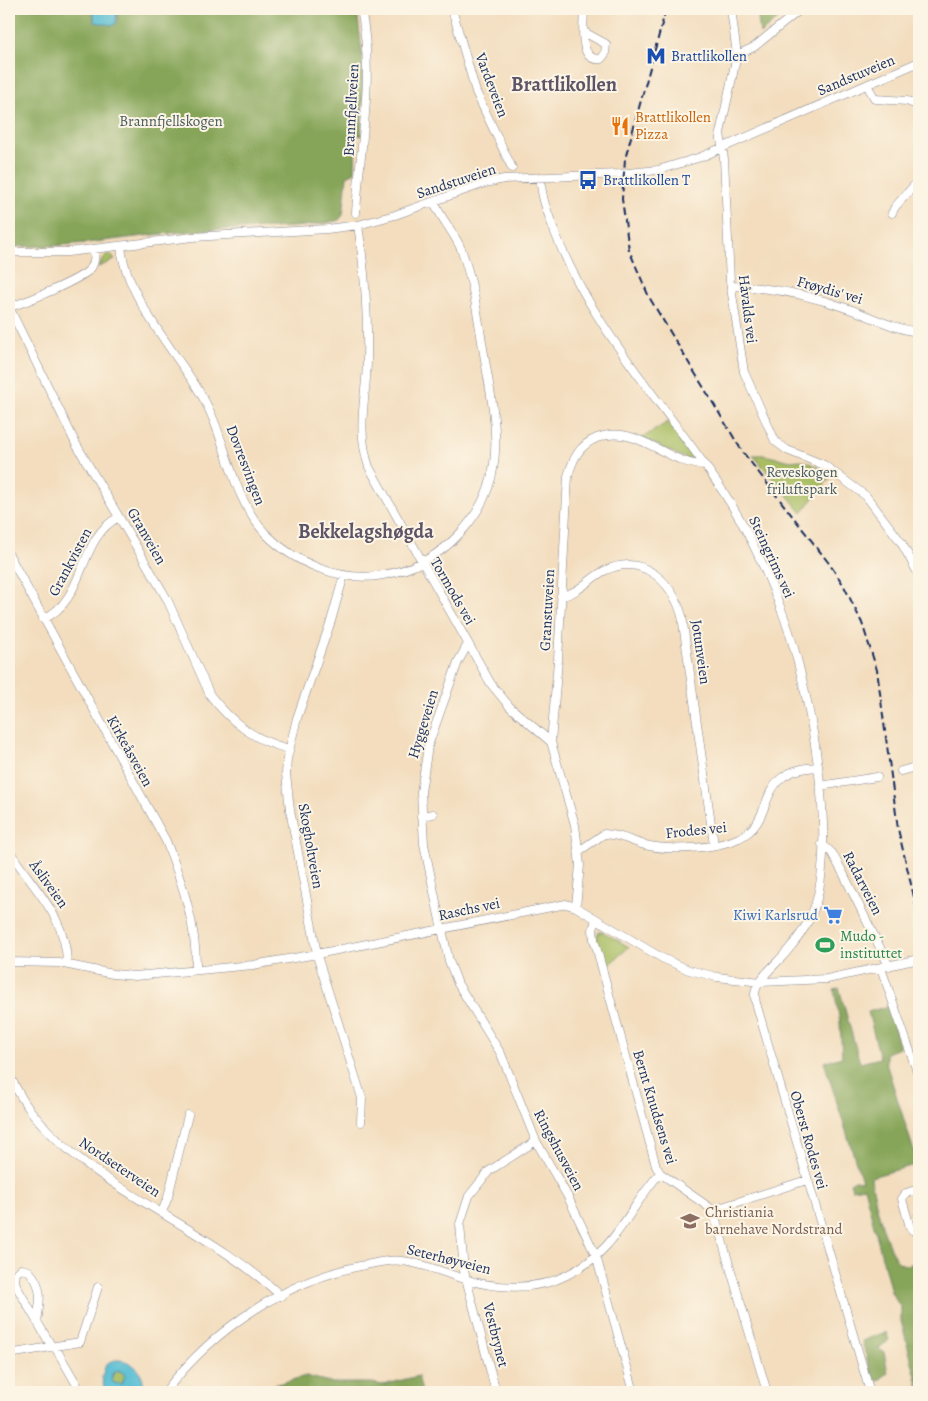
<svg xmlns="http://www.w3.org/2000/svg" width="928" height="1401" font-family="Alegreya,serif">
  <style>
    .green { fill: #a9be63; stroke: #627660 }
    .forest { fill: #86a559; stroke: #506a5c }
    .water { fill: #56bed3; stroke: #387698; fill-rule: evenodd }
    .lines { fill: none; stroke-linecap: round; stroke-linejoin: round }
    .minor-casing { stroke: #87868e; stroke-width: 9 }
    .minor { stroke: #fff; stroke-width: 8 }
    .rail { stroke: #1b2f5e; stroke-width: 2; stroke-dasharray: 8 4; stroke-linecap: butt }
    .labels { text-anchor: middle; stroke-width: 4; stroke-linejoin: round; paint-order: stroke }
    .transit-label { font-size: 15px; fill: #164399; stroke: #fcf5e5; text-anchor: start }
    .street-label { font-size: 15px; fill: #1b2f5e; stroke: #fcf5e5 }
    .food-label { font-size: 15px; fill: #c56008; stroke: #fcf5e5; text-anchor: start }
    .park-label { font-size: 15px; fill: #465a60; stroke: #fcf5e5 }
    .shop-label { font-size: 15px; fill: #366cbe; stroke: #fcf5e5; text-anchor: end }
    .leisure-label { font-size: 15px; fill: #27864d; stroke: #fcf5e5; text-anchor: start }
    .education-label { font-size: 15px; fill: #785e54; stroke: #fcf5e5; text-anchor: start }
    .district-label { font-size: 20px; font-weight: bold; fill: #5c5467; stroke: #fcf5e5 }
  </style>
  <rect width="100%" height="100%" fill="#fcf5e5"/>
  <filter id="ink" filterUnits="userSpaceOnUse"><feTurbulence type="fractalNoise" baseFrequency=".02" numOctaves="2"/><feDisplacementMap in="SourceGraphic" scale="10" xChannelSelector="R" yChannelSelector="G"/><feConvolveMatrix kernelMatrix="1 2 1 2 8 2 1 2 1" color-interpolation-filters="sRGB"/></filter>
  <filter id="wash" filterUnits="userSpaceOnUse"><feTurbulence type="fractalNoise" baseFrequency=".0096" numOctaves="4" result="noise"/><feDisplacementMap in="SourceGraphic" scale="20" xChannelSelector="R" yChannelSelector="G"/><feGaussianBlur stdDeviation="1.12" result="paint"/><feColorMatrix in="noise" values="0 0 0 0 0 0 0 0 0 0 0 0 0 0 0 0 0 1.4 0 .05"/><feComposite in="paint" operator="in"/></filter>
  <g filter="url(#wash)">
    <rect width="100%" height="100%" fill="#f3ddbe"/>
    <path class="green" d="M106 255H111L115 260 98 267Z
      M668 422 693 456 689 460 642 438Z
      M753 455H763L791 461 800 460 808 462 832 475 802 513Z
      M598 932H603L629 947 605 968 597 940Z
      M912 1209H919V1225L913 1221 910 1212Z
      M112 1378a7 7 0 1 1 14 0a7 7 0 1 1-14 0Z"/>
    <path class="forest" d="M9 9H93L94 21 111 25 118 20 117 9H357L364 72 361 136 356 134 355 172 347 176 343 215 339 220C299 231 238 227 195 231 133 235 72 249 9 246Z
      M757 9H790L760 34Z
      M839 988 860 1063 880 1058 868 1012 888 1006 900 1048 886 1053V1063L918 1164 871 1177C873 1194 887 1255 900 1263 906 1267 913 1263 919 1261V1388L901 1321V1308L891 1292 864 1187 852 1189 850 1183 855 1180 862 1181 824 1062 842 1057 840 1022 834 990Z
      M886 1332 889 1340 878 1349 884 1352 888 1373 874 1384 862 1341Z
      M306 1376 333 1383H372L383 1385 418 1376 422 1392H248Z"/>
    <path class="water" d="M93 9H117L116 24 111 25 95 22Z
      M116 1360C133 1359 149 1376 141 1392H105L102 1377 105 1367 109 1362ZM119 1370 125 1375 122 1384 114 1383 112 1380V1374Z"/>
  </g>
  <g filter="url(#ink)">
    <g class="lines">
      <g class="minor-casing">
        <path id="minor" d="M452 9 476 92 512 168
          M584 9C584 24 577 62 601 59L605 54 606 44 584 32
          M731 9 737 55 720 133 724 159 730 281 744 372 775 441 787 450 824 465 866 496 901 542 919 575
          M737 55 754 47 801 9
          M867 85 875 99 907 101 919 106
          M541 177C540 195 548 213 554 230 593 332 665 403 724 493 749 531 768 574 784 617 809 685 841 849 811 916 805 928 797 940 788 950 779 962 761 975 756 989 754 994 755 999 756 1003L870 1392
          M356 213C360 144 375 78 361 9
          M892 213 895 207 919 180
          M358 225C365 270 368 316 367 362 366 401 356 427 369 467L491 684 510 707 551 742
          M121 246C125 295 174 350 199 391 227 435 229 494 265 533 294 563 341 583 383 575 444 564 492 514 495 452 497 420 489 386 484 354 478 319 474 283 461 249 454 232 441 219 434 202
          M9 252H68L193 237 327 229 358 225 395 215 485 183 504 179 619 174 658 170 701 157 919 62
          M731 286C773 287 813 296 852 310 874 318 895 329 918 332
          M9 307 76 444 167 599 210 695C231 722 255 741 289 749
          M9 307C24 303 83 279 91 268 95 262 95 256 94 249
          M9 555 166 841C182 882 197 926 196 970
          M344 575 331 621 297 718 287 759 286 774 290 810 318 959 362 1098 361 1122
          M561 596C578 594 590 578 604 571 643 552 672 582 682 616L714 845
          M43 619C87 600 77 538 119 517
          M468 644 458 662 428 746 421 792 424 844 439 916 449 961 458 984 501 1054 536 1141 568 1197 596 1256 634 1392
          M901 771 919 766
          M820 786 877 777
          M421 816 433 814
          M822 844 832 853 843 873 889 966
          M9 850C32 888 67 916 67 964
          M579 851 604 834C618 834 631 841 645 845 670 851 716 849 739 838 779 820 751 770 818 767
          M576 907 580 865 575 825 551 742 558 660 568 476C573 459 579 445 597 438 636 422 667 465 705 465
          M596 919 593 930 594 939 656 1166 660 1173 713 1210 767 1392
          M9 962 59 963 113 974 135 976 253 965 317 954 566 904 576 907 662 958 689 970 717 977 761 982 827 979 919 959
          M881 968 919 1077
          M9 1074C15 1086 21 1099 30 1110 92 1190 206 1225 281 1296
          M919 1189 906 1193 902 1199 910 1227 912 1230 919 1231
          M713 1210 807 1180
          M162 1212 168 1197 188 1115
          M37 1322C40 1302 44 1287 29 1271L21 1269 15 1274V1282L18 1289 52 1347
          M55 1347 81 1392
          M9 1354 80 1342 98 1287
          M165 1392C214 1328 286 1280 365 1265 377 1263 390 1259 402 1261 423 1263 444 1273 464 1279 496 1289 537 1291 567 1275 617 1251 627 1210 660 1173
          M496 1392 464 1271 460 1224 469 1196 489 1171 536 1141"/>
      </g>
      <use href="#minor" class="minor"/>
      <path class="rail" d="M666 9 625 159 622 199 629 250 649 297 742 451 828 562 843 584 862 623 877 670 898 829 919 918"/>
    </g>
  </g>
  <defs>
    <g id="metro-bare" transform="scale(1.5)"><path d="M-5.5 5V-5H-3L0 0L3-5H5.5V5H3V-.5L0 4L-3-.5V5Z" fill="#1a4fb4" stroke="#fcf5e5" stroke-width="2.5" paint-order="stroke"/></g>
    <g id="restaurant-bare" transform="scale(1.5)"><path d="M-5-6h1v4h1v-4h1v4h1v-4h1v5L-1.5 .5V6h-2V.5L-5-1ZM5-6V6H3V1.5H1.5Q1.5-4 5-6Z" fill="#e8710a" stroke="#fcf5e5" stroke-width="2.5" paint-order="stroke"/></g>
    <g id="bus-bare" transform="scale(1.5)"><path d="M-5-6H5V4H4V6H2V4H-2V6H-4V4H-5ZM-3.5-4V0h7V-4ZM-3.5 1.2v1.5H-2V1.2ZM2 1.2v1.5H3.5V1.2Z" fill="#1a4fb4" stroke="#fcf5e5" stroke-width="2.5" paint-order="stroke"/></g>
    <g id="supermarket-bare" transform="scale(1.5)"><path d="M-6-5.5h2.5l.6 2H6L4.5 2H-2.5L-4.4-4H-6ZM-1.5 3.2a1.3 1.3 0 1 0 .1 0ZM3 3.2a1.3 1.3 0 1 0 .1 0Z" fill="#3f7fe0" stroke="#fcf5e5" stroke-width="2.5" paint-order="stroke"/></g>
    <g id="stadium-bare" transform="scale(1.5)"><path d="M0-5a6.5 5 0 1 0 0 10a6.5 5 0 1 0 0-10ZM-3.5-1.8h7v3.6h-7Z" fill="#2e9e5b" stroke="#fcf5e5" stroke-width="2.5" paint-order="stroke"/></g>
    <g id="school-bare" transform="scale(1.5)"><path d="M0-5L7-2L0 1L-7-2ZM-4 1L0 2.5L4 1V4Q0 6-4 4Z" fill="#8d6e63" stroke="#fcf5e5" stroke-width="2.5" paint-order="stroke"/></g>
  </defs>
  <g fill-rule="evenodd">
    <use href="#metro-bare" x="656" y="56"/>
    <use href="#restaurant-bare" x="620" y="126"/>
    <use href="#bus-bare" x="588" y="180"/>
    <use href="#supermarket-bare" x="833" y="915"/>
    <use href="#stadium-bare" x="825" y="945"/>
    <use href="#school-bare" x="690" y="1221"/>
  </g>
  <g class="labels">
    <g class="transit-label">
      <text x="671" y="61">Brattlikollen</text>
      <text x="603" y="185">Brattlikollen T</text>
    </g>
    <g class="street-label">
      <text transform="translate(856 75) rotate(-23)" y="5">Sandstuveien</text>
      <text transform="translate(492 85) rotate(69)" y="5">Vardeveien</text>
      <text transform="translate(351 110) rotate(-87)" y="5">Brannfjellveien</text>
      <text transform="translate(456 181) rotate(-18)" y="5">Sandstuveien</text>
      <text transform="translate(830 290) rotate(16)" y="5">Frøydis' vei</text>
      <text transform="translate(748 309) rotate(83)" y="5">Håvalds vei</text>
      <text transform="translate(246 465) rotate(69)" y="5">Dovresvingen</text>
      <text transform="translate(147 536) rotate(60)" y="5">Granveien</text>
      <text transform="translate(772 557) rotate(65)" y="5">Steingrims vei</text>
      <text transform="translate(70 562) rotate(-62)" y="5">Grankvisten</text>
      <text transform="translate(453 591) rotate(60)" y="5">Tormods vei</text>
      <text transform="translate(547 610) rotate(-87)" y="5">Granstuveien</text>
      <text transform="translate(701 652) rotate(82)" y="5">Jotunveien</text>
      <text transform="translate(423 724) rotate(-73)" y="5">Hyggeveien</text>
      <text transform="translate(130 751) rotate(61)" y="5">Kirkeåsveien</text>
      <text transform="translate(696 830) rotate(-6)" y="5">Frodes vei</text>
      <text transform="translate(311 846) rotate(80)" y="5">Skogholtveien</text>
      <text transform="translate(863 883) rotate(63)" y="5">Radarveien</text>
      <text transform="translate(49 884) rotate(54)" y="5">Åsliveien</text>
      <text transform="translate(469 909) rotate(-12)" y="5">Raschs vei</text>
      <text transform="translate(655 1107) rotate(73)" y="5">Bernt Knudsens vei</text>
      <text transform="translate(809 1140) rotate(74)" y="5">Oberst Rodes vei</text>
      <text transform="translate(559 1150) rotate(62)" y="5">Ringshusveien</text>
      <text transform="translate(120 1167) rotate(34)" y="5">Nordseterveien</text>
      <text transform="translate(449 1259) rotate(14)" y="5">Seterhøyveien</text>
      <text transform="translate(496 1335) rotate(76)" y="5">Vestbrynet</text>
    </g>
    <g class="food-label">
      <text x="635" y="122">Brattlikollen<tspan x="635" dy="17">Pizza</tspan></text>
    </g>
    <g class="park-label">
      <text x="171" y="126">Brannfjellskogen</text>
      <text x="802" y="477">Reveskogen<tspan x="802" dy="17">friluftspark</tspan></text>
    </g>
    <g class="shop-label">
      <text x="818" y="920">Kiwi Karlsrud</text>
    </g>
    <g class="leisure-label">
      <text x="840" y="941">Mudo -<tspan x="840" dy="17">instituttet</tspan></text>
    </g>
    <g class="education-label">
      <text x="705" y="1217">Christiania<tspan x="705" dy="17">barnehave Nordstrand</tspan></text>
    </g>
    <g class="district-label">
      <text x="564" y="91">Brattlikollen</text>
      <text x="366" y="538">Bekkelagshøgda</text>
    </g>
  </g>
  <rect width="928" height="1401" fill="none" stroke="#fcf5e5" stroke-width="30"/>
</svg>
